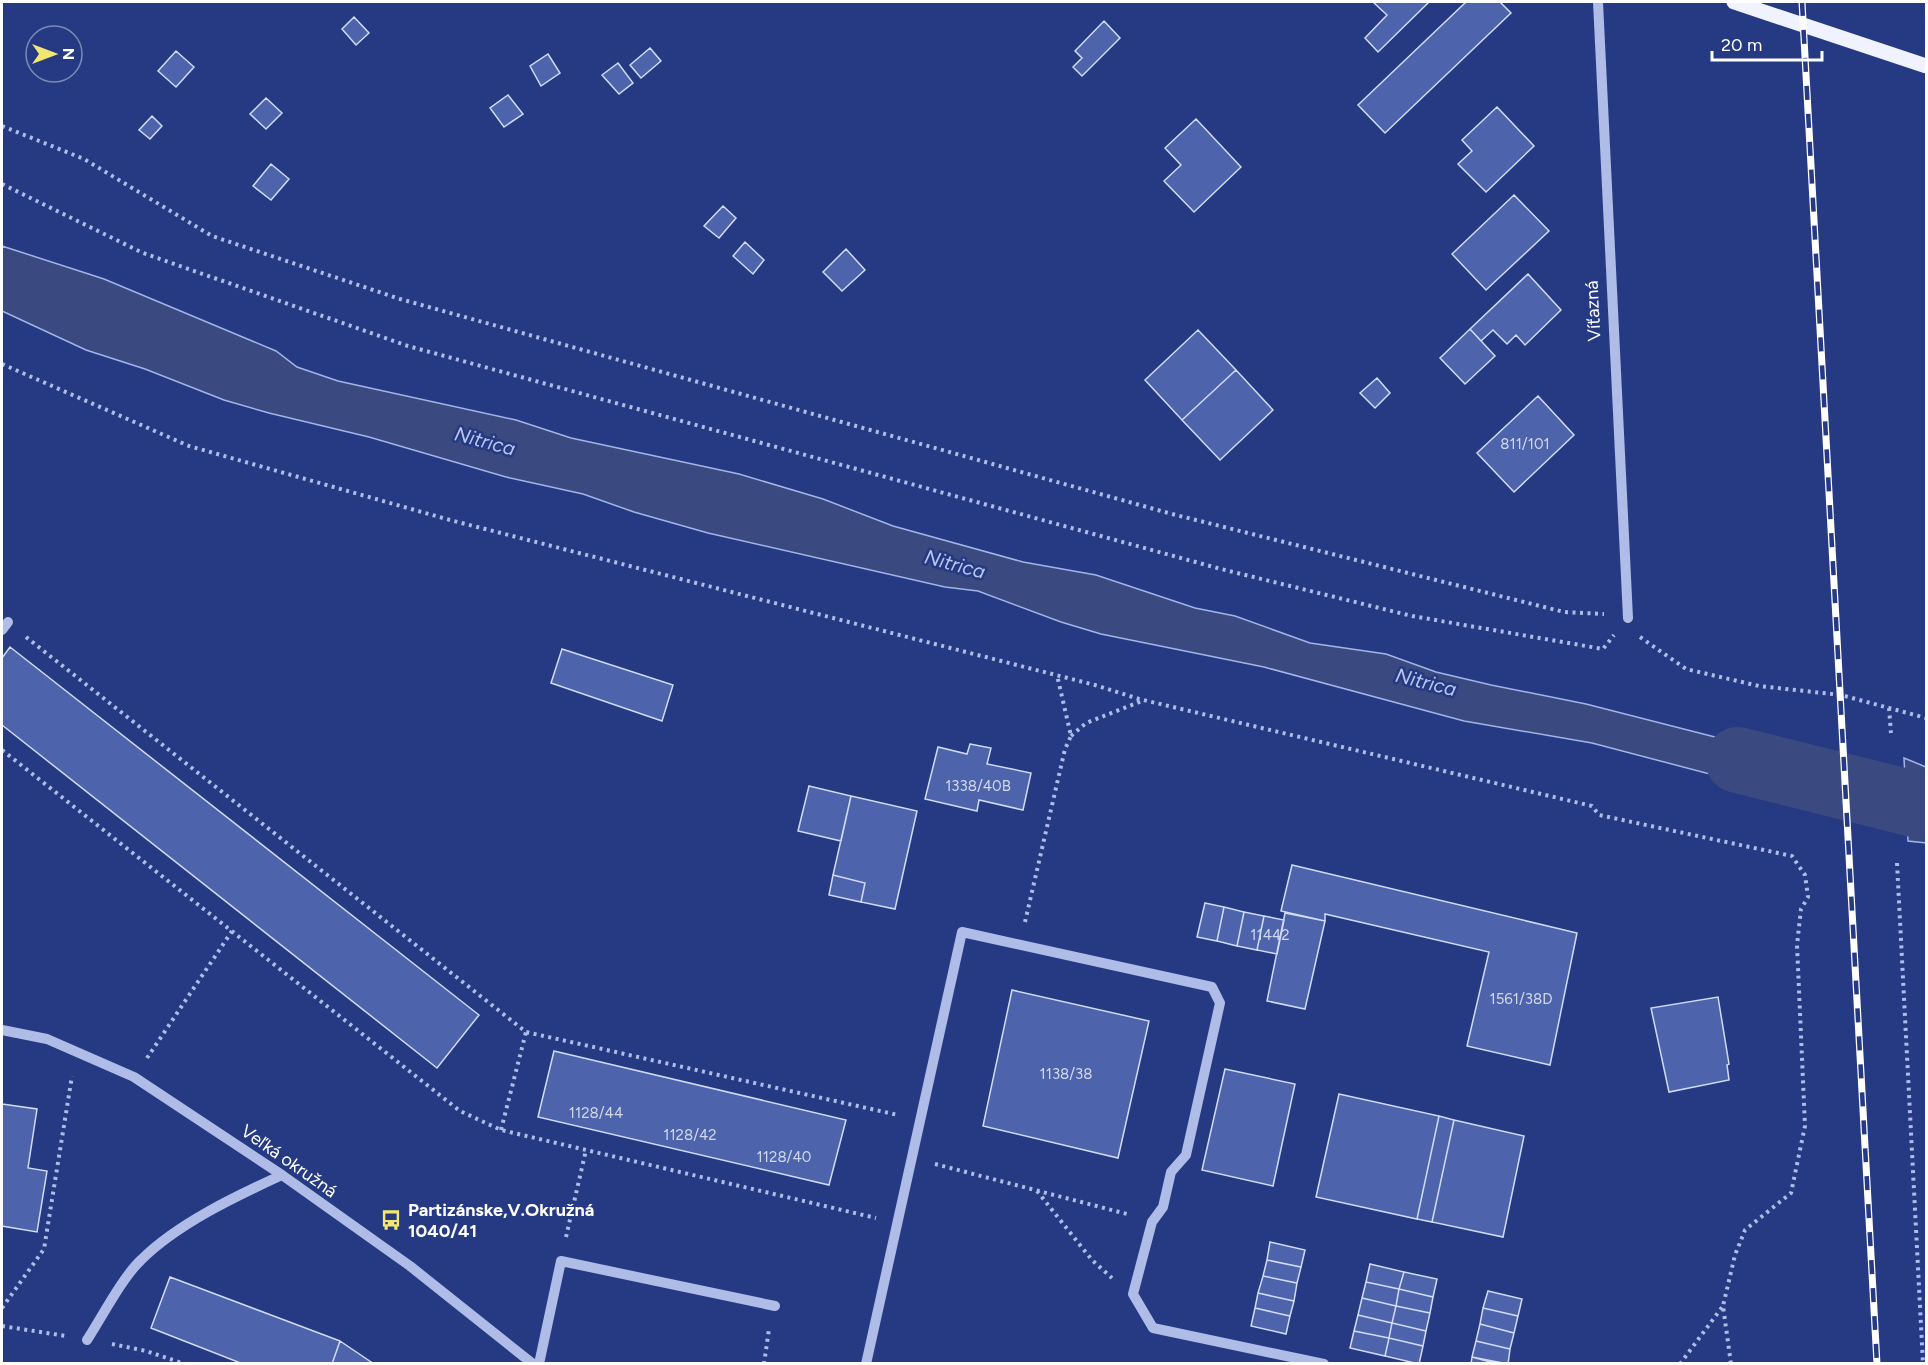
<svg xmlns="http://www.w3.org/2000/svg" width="1928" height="1365" font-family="Figtree,sans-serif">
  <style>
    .water { fill: #3a497f; stroke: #a2b4e8; stroke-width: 1.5 }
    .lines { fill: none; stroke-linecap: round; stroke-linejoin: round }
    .river { stroke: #3a497f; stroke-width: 66 }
    .building { fill: #4d63ab; stroke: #d1daf6; stroke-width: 1.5 }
    .path { stroke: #aebce7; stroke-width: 4; stroke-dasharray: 3 4.5; stroke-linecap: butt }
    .minor { stroke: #aebce7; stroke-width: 10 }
    .major { stroke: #f0f2fd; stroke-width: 15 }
    .rail-casing { stroke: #fff; stroke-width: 7 }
    .rail { stroke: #253a83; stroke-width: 4.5; stroke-dasharray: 14; stroke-linecap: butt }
    .labels { text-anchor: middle; stroke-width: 5; stroke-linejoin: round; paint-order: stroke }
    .number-label { font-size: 15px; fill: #d2d8ea }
    .street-label { font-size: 18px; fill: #fff; stroke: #253a83 }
    .poi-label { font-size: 18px; font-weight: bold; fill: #fff; stroke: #253a83; text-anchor: start }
    .water-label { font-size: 20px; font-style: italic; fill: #b9c6ef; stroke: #253a83 }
  </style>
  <rect width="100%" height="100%" fill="#253a83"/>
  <path class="water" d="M2 246 104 279 276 351 297 367 338 381 516 420 571 438 739 474 823 499 893 526 1023 562 1096 575 1195 608 1235 616 1310 643 1386 654 1436 672 1491 685 1586 704 1754 747 1824 757 1825 802 1777 786 1706 773 1592 743 1464 721 1264 667 1101 634 1061 622 978 591 945 587 708 533 634 512 583 494 506 477 369 437 269 413 224 400 145 369 86 350 2 311Z
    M1904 758 1926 767V843L1908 841Z"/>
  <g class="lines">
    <path class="river" d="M1738 760 1926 807"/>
  </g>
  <path class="building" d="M1373 2H1429L1378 52 1365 38 1387 15Z
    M1466 2H1500L1511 13 1385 133 1358 105Z
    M354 17 369 33 356 45 342 29Z
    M1104 21 1120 38 1082 76 1073 67 1082 58 1075 51Z
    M650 48 661 61 641 78 630 65Z
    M176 51 194 67 176 87 158 71Z
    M548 54 560 73 541 86 530 66Z
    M618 63 633 83 619 94 602 75Z
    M508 95 523 114 504 127 490 108Z
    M266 98 282 113 266 129 250 114Z
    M1497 107 1534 146 1486 192 1458 164 1472 151 1462 140Z
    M152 116 162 126 150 139 139 130Z
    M1196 119 1241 167 1194 212 1164 181 1181 165 1165 148Z
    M271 164 289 179 271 200 253 186Z
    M1514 195 1549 231 1486 290 1452 254Z
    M723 206 736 218 719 238 704 226Z
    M745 242 764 260 753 274 733 256Z
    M846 249 865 270 842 291 823 272Z
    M1528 274 1561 310 1525 345 1516 335 1507 344 1493 330 1481 341 1470 329Z
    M1470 329 1495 356 1465 384 1440 358Z
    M1198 330 1236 370 1182 420 1145 380Z
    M1236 370 1273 410 1220 460 1182 420Z
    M1377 378 1390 393 1375 408 1360 393Z
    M1538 396 1574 435 1514 492 1477 453Z
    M10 647 479 1015 437 1068 2 725V658Z
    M562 649 673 685 662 721 551 683Z
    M970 744 991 748 987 764 1031 773 1023 810 979 800 977 811 925 799 938 747 967 754Z
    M809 786 851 796 841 841 798 831Z
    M851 796 917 811 895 909 861 902 865 883 833 875Z
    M1292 865 1577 933 1550 1065 1467 1046 1489 952 1325 914V921L1281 911Z
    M833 875 865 883 861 902 829 895Z
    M1205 903 1224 907 1217 941 1197 937Z
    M1224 907 1244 912 1237 946 1217 941Z
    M1244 912 1264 916 1257 950 1237 946Z
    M1285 913 1325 921 1305 1009 1267 1001Z
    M1264 916 1284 920 1277 954 1257 950Z
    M1012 990 1149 1021 1118 1158 983 1126Z
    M1718 997 1729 1064 1727 1065 1729 1080 1669 1092 1651 1008Z
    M554 1051 846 1120 829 1185 538 1117Z
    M1225 1069 1295 1084 1273 1186 1202 1170Z
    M1339 1094 1439 1116 1417 1219 1316 1197Z
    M2 1104 37 1109 28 1168 47 1171 37 1232 2 1226Z
    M1439 1116 1454 1120 1432 1222 1417 1219Z
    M1454 1120 1524 1136 1503 1237 1432 1222Z
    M1270 1242 1305 1250 1301 1267 1267 1260Z
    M1267 1260 1301 1267 1297 1283 1263 1276Z
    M1370 1264 1404 1272 1399 1289 1366 1282Z
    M1404 1272 1437 1279 1433 1297 1399 1289Z
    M1263 1276 1297 1283 1294 1301 1258 1293Z
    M170 1277 340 1341 332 1364H243L151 1328Z
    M1366 1282 1399 1289 1396 1306 1362 1298Z
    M1399 1289 1433 1297 1430 1313 1396 1306Z
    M1488 1291 1522 1299 1518 1316 1483 1308Z
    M1258 1293 1294 1301 1290 1316 1255 1308Z
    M1362 1298 1396 1306 1392 1323 1358 1315Z
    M1396 1306 1430 1313 1426 1331 1392 1323Z
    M1255 1308 1290 1316 1286 1334 1251 1326Z
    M1483 1308 1518 1316 1514 1333 1480 1324Z
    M1358 1315 1392 1323 1389 1338 1354 1331Z
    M1392 1323 1426 1331 1423 1346 1389 1338Z
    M1480 1324 1514 1333 1510 1349 1476 1341Z
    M1354 1331 1389 1338 1385 1356 1350 1348Z
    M1389 1338 1423 1346 1419 1364 1385 1356Z
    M340 1341 374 1364H332Z
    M1476 1341 1510 1349 1508 1364 1472 1357Z
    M1472 1357 1498 1364H1471Z"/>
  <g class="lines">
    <path class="path" d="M2 126 84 159 212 236 400 299 1172 514 1564 612 1604 614
      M2 184 143 253 408 346 1221 569 1412 616 1603 649 1614 635
      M2 364 189 446 450 520 1095 685 1139 699 1592 806 1599 815 1792 856 1805 875 1808 897 1801 909 1797 945 1805 1126 1791 1193 1745 1230 1735 1255 1723 1306 1731 1364
      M26 637 526 1032 898 1115
      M1640 637 1686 669 1759 686 1841 695 1926 718
      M1889 708 1891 733
      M1071 736 1086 723 1142 701
      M2 750 460 1111 501 1130 876 1218
      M1897 863 1923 1364
      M1025 922 1065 749 1071 736 1057 675
      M147 1058 232 931
      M501 1130 526 1032
      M935 1164 1131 1215
      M1037 1191 1092 1260 1112 1278
      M566 1237 586 1150
      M2 1308 44 1249 72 1076
      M2 1326 66 1336
      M112 1344 146 1351 185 1364
      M764 1364 769 1329
      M1680 1364 1723 1306"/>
    <path class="minor" d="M1598 2 1628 618
      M2 630 8 622
      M2 1030 47 1039 134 1077 282 1175 410 1266 533 1364
      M87 1340C102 1317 122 1278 141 1260 177 1224 236 1196 282 1175
      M539 1364 561 1261 775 1306
      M866 1364 962 932 1212 987 1220 1003 1186 1155 1171 1172 1163 1207 1152 1222 1133 1294 1153 1328 1324 1364"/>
    <path class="major" d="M1734 2 1926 66"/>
    <g class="rail-casing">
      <path id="rail" d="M1802 2 1877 1364"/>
    </g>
    <use href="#rail" class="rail"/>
  </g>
  <defs>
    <g id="bus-bare" transform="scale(1.62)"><path d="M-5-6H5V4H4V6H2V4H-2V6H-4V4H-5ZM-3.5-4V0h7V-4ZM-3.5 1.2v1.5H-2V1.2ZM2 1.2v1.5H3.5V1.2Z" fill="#f1e772" stroke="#253a83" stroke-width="2.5" paint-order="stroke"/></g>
  </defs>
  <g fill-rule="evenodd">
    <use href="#bus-bare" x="391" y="1220"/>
  </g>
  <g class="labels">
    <g class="number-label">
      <text x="1525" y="449">811/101</text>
      <text x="978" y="791">1338/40B</text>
      <text x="1270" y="940">11442</text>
      <text x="1521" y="1004">1561/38D</text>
      <text x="1066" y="1079">1138/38</text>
      <text x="596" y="1118">1128/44</text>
      <text x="690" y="1140">1128/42</text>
      <text x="784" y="1162">1128/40</text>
    </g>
    <g class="street-label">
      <text transform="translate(1593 311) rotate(-93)" y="6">Víťazná</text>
      <text transform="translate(289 1161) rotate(35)" y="6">Veľká okružná</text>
    </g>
    <g class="poi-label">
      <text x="408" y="1216">Partizánske,V.Okružná<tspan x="408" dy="21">1040/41</tspan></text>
    </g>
    <g class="water-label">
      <text transform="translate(485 441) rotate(15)" y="7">Nitrica</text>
      <text transform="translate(955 564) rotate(15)" y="7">Nitrica</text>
      <text transform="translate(1426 682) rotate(14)" y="7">Nitrica</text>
    </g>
  </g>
  <rect width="1928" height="1365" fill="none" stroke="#ffffff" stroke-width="6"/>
  <g transform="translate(54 54) rotate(90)"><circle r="28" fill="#253a83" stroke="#7c89b5" stroke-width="1.5"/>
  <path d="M0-4.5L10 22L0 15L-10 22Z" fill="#f1e772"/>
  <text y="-9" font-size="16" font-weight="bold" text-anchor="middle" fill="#ffffff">N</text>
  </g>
  <path d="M1712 51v9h110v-9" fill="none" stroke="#ffffff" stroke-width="3"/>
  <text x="1721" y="51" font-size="18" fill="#ffffff" stroke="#253a83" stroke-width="4.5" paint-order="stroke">20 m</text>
</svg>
